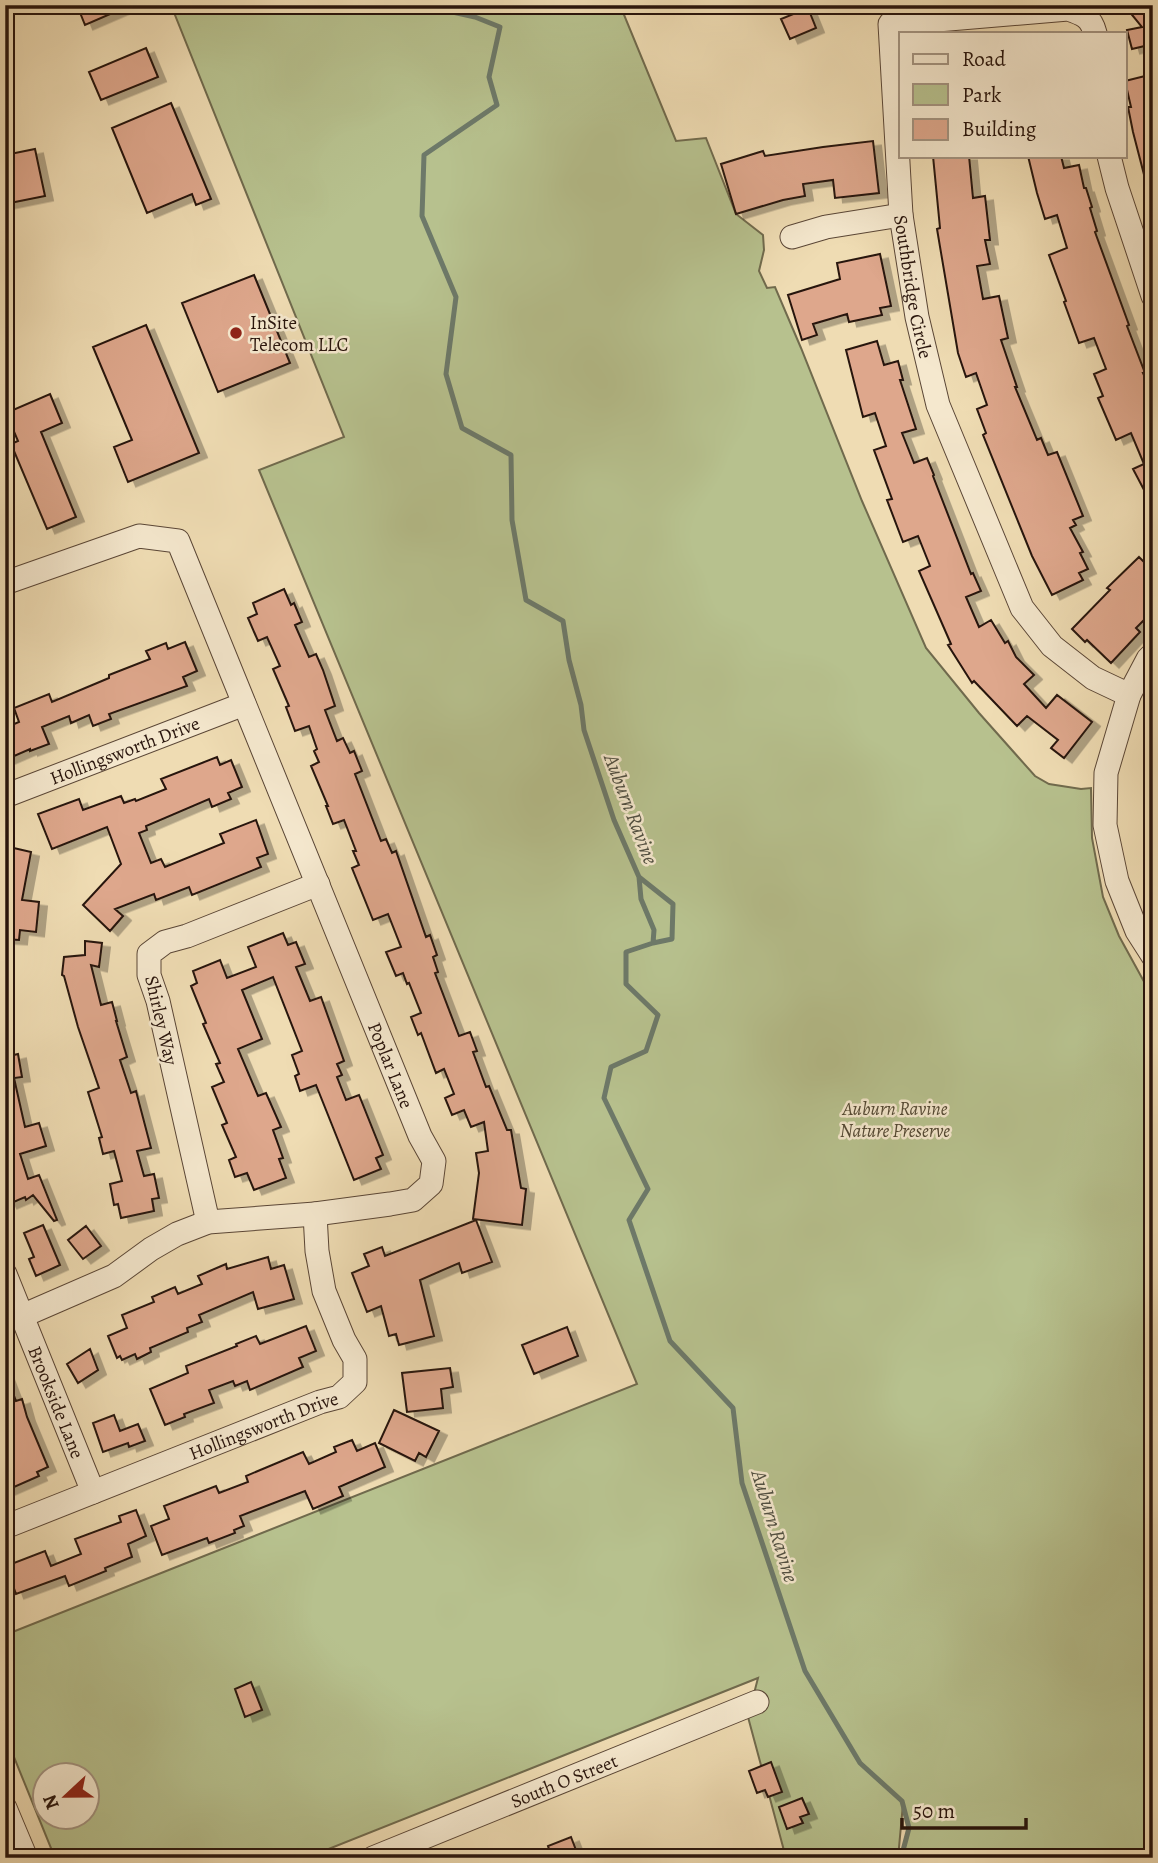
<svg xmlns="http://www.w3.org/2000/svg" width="1158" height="1863" font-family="Alegreya,serif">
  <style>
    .green { fill: #b7c18e; stroke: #706a4d; stroke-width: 2; fill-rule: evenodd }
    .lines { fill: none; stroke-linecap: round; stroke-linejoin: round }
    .stream { stroke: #6d7969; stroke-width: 5 }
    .building { fill: #dea78c; stroke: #28140c; stroke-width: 2; filter: url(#shadow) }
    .minor-casing { stroke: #5a4636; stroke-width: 25 }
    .minor { stroke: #f5e8ce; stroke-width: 23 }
    .poi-dot { fill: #8f2418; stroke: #f5e8ce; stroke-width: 2.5 }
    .labels { text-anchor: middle; stroke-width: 5; stroke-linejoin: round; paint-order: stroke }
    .street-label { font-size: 19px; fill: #28140c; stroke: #f5e8ce }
    .poi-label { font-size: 19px; fill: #28140c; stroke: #f5e8ce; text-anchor: start }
    .park-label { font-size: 19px; font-style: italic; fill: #534833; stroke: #f5e8ce }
    .water-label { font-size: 21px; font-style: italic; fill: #504f42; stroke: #f5e8ce }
  </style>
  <defs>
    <filter id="shadow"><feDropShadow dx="8" dy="4.5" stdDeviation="0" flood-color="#0004"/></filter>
  </defs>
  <rect width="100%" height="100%" fill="#efdcb3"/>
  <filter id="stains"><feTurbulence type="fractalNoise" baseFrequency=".00286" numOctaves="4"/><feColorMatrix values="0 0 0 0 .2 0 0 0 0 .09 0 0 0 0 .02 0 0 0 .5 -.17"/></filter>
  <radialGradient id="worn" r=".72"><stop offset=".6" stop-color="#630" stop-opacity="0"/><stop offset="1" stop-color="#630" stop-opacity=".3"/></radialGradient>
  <path class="green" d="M171 5H620L676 141 706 138 736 214 763 235 764 250 759 271 767 288 775 287 801 348 862 501 926 648 979 713 1035 776 1049 784 1081 789 1091 788 1092 838 1103 897 1119 936 1153 998V1858H901L909 1828 903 1804 898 1858H786L748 1717 758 1678 306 1858H55L5 1735V1635L637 1384 259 470 344 437ZM46 1776H88V1818H46Z"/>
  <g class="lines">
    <path class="stream" d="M421 5 475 17 500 27 489 77 497 105 424 155 422 216 456 297 446 374 462 428 511 455 512 520 526 600 563 621 569 660 581 705 584 730 614 820 639 877 673 904 672 939 653 943 626 952V984L658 1015 646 1051 611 1067 604 1098 648 1189 629 1220 670 1341 733 1408 742 1483 805 1671 860 1763 902 1801 909 1828 901 1858
      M639 877 641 899 654 930 653 943"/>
  </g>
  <path class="building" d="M77 5H131L85 25Z
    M1124 5H1153V44L1132 49 1127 30 1142 27Z
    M808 8 816 28 790 39 781 19Z
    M146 48 158 77 101 100 89 72Z
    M1153 74V189L1148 190 1133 132 1128 107H1131L1125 81Z
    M171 103 211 199 196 205 192 194 147 213 112 128Z
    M873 141 879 193 835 198 833 180 803 184 805 196 783 200 736 214 721 164 763 151 765 156 823 147Z
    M35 149 45 196 5 204V155Z
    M933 156H969L973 198 985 196 990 240H985L990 264 977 266 983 299 999 296 1008 338 1001 340 1017 387H1015L1037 440 1041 438 1048 455 1057 452 1083 516 1073 520 1076 525 1070 528 1083 552 1080 553 1088 569 1079 573 1083 580 1052 595 1032 556 983 435 986 433 977 409 987 405 976 373 966 377 958 353 937 229 940 228Z
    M1028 156H1061L1064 168 1079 165 1084 188H1086L1092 207 1090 208 1097 231 1095 232 1129 325 1127 326 1145 373H1143L1153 395V507L1133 469 1144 464 1131 433 1116 440 1098 398 1103 396 1094 374 1106 369 1094 338 1079 343 1064 302 1066 301 1049 255 1067 248 1057 215 1045 219 1037 193Z
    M880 254 891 306 880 308 882 315 849 322 847 314 813 324 817 335 802 340 788 295 840 279 837 263Z
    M254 275 290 363 218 392 182 303Z
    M146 325 199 453 128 482 114 447 132 440 93 347Z
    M877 341 884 365 898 361 903 380H900L916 429 902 433 914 463 927 458 934 475 933 476 971 574 973 573 981 591 966 597 979 627 991 620 1005 643 1008 641 1016 657 1034 675 1024 684 1046 708 1057 695 1092 722 1064 758 1051 748 1058 740 1027 716 1017 726 974 681 972 683 948 645 951 644 919 571 930 566 918 536 903 542 887 500 892 499 874 450 886 446 875 413 863 417 846 350Z
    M50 394 62 423 41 432 76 517 47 529 11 444 18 441 6 413Z
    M1139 557 1153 571V611L1136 628 1140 632 1111 663 1087 640 1085 642 1072 629 1110 590 1107 588Z
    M284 589 291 605 294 603 302 622 295 625 309 657 316 654 323 670 335 706 325 710 337 741 343 738 350 753 354 751 362 771 355 774 381 841 386 839 392 853 396 851 426 937 430 935 437 955 433 957 438 972 435 973 459 1036 470 1032 477 1051 473 1052 486 1087 489 1086 507 1130H511L521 1188 526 1189 522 1225 473 1219 479 1173 476 1153 488 1151 484 1122 471 1127 464 1110 452 1115 445 1098 454 1094 444 1069 436 1073 421 1033 418 1035 411 1017 421 1013 409 983 407 984 403 973 396 976 386 952 401 947 388 914 373 920 352 868 359 865 353 851H356L344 820 333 824 326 806H328L311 766 319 762 314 751 317 749 309 726 295 731 286 707 289 706 273 669 280 666 267 637 258 641 248 618 257 614 253 603Z
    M185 642 197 671 183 677 187 686 109 714 111 719 93 726 89 715 71 723 69 716 42 727 49 744 30 751V749L5 760V728L19 722 14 708 49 694 52 702 109 678V675L150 659 146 651 166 643 168 649Z
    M217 757 220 765 231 760 242 787 228 793 231 799 212 807 209 799 146 826 147 830 139 833 151 863 161 859 165 867 224 843 220 834 256 820 268 854 257 858 261 867 192 895 189 887 156 900 154 894 115 909 123 916 110 931 83 905 121 864 107 827 52 849 38 814 79 799 83 810 121 796 124 803 135 799 136 801 166 789 161 779Z
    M5 846 31 852 22 900 39 902 36 932 20 930 19 940 5 939Z
    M283 933 288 945 296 942 305 964 296 967 310 1001 321 997 344 1061 337 1064 342 1075 337 1077 346 1100 359 1095 383 1155 376 1158 381 1169 354 1180 316 1085 300 1091 295 1076 299 1074 292 1055 302 1051 273 977 242 990 262 1039 238 1049 258 1096 266 1093 281 1127 273 1130 283 1158 279 1159 286 1178 254 1190 247 1173 235 1177 229 1160 236 1157 222 1125 227 1123 212 1087 224 1082 216 1064 220 1063 203 1024 206 1023 191 986 197 983 193 971 220 960 227 978 256 967 248 947Z
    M85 941 102 943 99 967 91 965 101 1005 112 1002 117 1021H116L127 1057 120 1060 131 1093 136 1091 151 1148 137 1151 144 1176 154 1174 159 1198 152 1199 154 1211 121 1218 118 1204 114 1205 110 1184 122 1181 114 1151 103 1154 99 1138 102 1137 88 1092 99 1088 78 1027 64 976 62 975 64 957 85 955Z
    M18 1054 22 1077 14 1078 25 1127 39 1123 46 1146 20 1154 28 1179 39 1175 57 1220 54 1221 33 1195 26 1200 25 1197 9 1204 5 1195V1057Z
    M476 1220 492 1262 462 1273 459 1263 420 1280 434 1336 399 1345 396 1334 389 1336 381 1306 367 1312 352 1273 369 1266 364 1254 382 1247 385 1256Z
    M43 1225 60 1265 36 1276 29 1259 34 1257 24 1233Z
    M86 1226 101 1246 83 1259 68 1240Z
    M268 1257 271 1269 284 1265 294 1299 258 1309 253 1292 199 1315 202 1322 187 1328 188 1332 150 1348 151 1352 137 1359 135 1354 122 1360 120 1356 117 1358 108 1336 127 1328 122 1315 154 1302 152 1297 175 1287 178 1294 202 1284 198 1276 226 1264 227 1269Z
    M306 1326 316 1351 299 1358 303 1367 250 1390 247 1381 235 1386 233 1381 209 1390 214 1403 184 1414 185 1417 165 1425 150 1389 188 1373 186 1366 237 1346 236 1344 256 1336 260 1344Z
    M567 1327 578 1356 534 1374 522 1345Z
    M90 1349 98 1370 78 1383 67 1364Z
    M450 1368 453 1387 441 1389 443 1408 407 1412 402 1373Z
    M6 1375 16 1401 22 1399 27 1417 48 1467 37 1472 39 1476 5 1491Z
    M394 1410 439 1431 426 1457 419 1453 415 1461 379 1443Z
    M114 1415 120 1431 138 1424 145 1441 129 1447 128 1443 103 1452 93 1423Z
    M352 1440 357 1451 375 1443 385 1467 339 1487 343 1496 313 1509 305 1491 240 1516 244 1526 234 1530 235 1533 209 1543 207 1538 162 1555 151 1526 169 1519 164 1506 216 1486 219 1493 248 1482 246 1476 303 1452 309 1464 336 1452 334 1447Z
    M136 1510 146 1536 128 1544 132 1557 105 1568 106 1571 69 1586 65 1576 16 1594 6 1566 45 1551 51 1566 81 1554 75 1539 121 1522 119 1516Z
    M251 1682 262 1710 245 1717 235 1689Z
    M771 1762 782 1792 768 1797 765 1790 757 1793 749 1771Z
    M802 1798 809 1814 800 1817 803 1823 787 1829 779 1807Z
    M571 1837 579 1858H552L548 1846Z"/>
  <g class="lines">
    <g class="minor-casing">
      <g id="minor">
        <path id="s1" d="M1095 33C1091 17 1083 14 1068 9L890 24 901 215 917 317 938 405 1022 608 1052 646 1093 678 1129 695"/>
        <path d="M1109 156 1117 188 1153 296"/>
        <path d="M792 237 826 227 901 215"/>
        <path id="s2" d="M5 583 139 536 178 541 420 1136 434 1161 431 1184 413 1200 390 1204 315 1214 208 1222 177 1234 151 1249 114 1276 22 1316"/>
        <path d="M1153 654 1148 659 1129 695 1106 773 1105 825 1117 881 1137 931 1153 956"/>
        <path id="s3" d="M5 796 244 704"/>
        <path d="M208 1222 158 1001 149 975V954L165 942 187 936 318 884"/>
        <path id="s4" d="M5 1274 93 1492"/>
        <path id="s5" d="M5 1527 320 1402 339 1397 355 1382V1359L344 1340 324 1291 317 1251 315 1214"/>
        <path d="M5 1808 26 1858"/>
        <path id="s6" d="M373 1858 757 1702"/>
      </g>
    </g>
    <use href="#minor" class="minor"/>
  </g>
  <circle class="poi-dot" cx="236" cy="333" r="7"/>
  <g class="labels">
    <g class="street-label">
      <text dy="7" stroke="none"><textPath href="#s1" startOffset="481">Southbridge Circle</textPath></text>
      <text dy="7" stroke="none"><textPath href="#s3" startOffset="128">Hollingsworth Drive</textPath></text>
      <text transform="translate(162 1020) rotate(77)" y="7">Shirley Way</text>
      <text dy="7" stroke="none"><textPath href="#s2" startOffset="747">Poplar Lane</textPath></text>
      <text dy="7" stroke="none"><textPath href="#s4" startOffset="138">Brookside Lane</textPath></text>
      <text dy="7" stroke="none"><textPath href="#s5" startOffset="278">Hollingsworth Drive</textPath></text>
      <text dy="7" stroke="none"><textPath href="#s6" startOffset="206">South O Street</textPath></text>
    </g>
    <g class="poi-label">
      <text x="250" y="329">InSite<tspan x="250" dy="22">Telecom LLC</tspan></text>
    </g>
    <g class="park-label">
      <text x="895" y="1115">Auburn Ravine<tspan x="895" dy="22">Nature Preserve</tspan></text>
    </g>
    <g class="water-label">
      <text transform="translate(631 809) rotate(69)" y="7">Auburn Ravine</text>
      <text transform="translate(775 1526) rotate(73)" y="7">Auburn Ravine</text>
    </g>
  </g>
  <rect width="1158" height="1863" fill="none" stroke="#efdcb3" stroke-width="28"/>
  <rect x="7" y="7" width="1144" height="1849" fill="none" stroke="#28140c" stroke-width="3.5"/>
  <rect x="14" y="14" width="1130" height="1835" fill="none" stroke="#28140c" stroke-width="2"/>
  <rect x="899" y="32" width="228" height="126" fill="#f5e8ce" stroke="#a39380" stroke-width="2"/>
  <rect x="913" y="54" width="35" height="10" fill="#f5e8ce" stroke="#a39380" stroke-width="2"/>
  <text x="962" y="66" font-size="21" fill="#28140c">Road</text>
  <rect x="913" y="84" width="35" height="21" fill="#b7c18e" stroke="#a39380" stroke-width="2"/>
  <text x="962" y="102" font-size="21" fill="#28140c">Park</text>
  <rect x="913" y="119" width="35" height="21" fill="#dea78c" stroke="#a39380" stroke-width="2"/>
  <text x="962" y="136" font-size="21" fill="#28140c">Building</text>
  <g transform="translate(66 1796) rotate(248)"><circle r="33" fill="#f5e8ce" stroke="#a39380" stroke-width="2"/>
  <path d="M0-5L12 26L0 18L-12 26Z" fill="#8f2418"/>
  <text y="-10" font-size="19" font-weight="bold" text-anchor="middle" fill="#28140c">N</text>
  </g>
  <path d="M902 1818v10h124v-10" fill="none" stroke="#28140c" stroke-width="3.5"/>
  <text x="913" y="1818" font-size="21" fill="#28140c" stroke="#f5e8ce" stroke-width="5" paint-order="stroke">50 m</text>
  <rect width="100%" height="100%" filter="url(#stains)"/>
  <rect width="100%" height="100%" fill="url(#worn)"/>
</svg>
